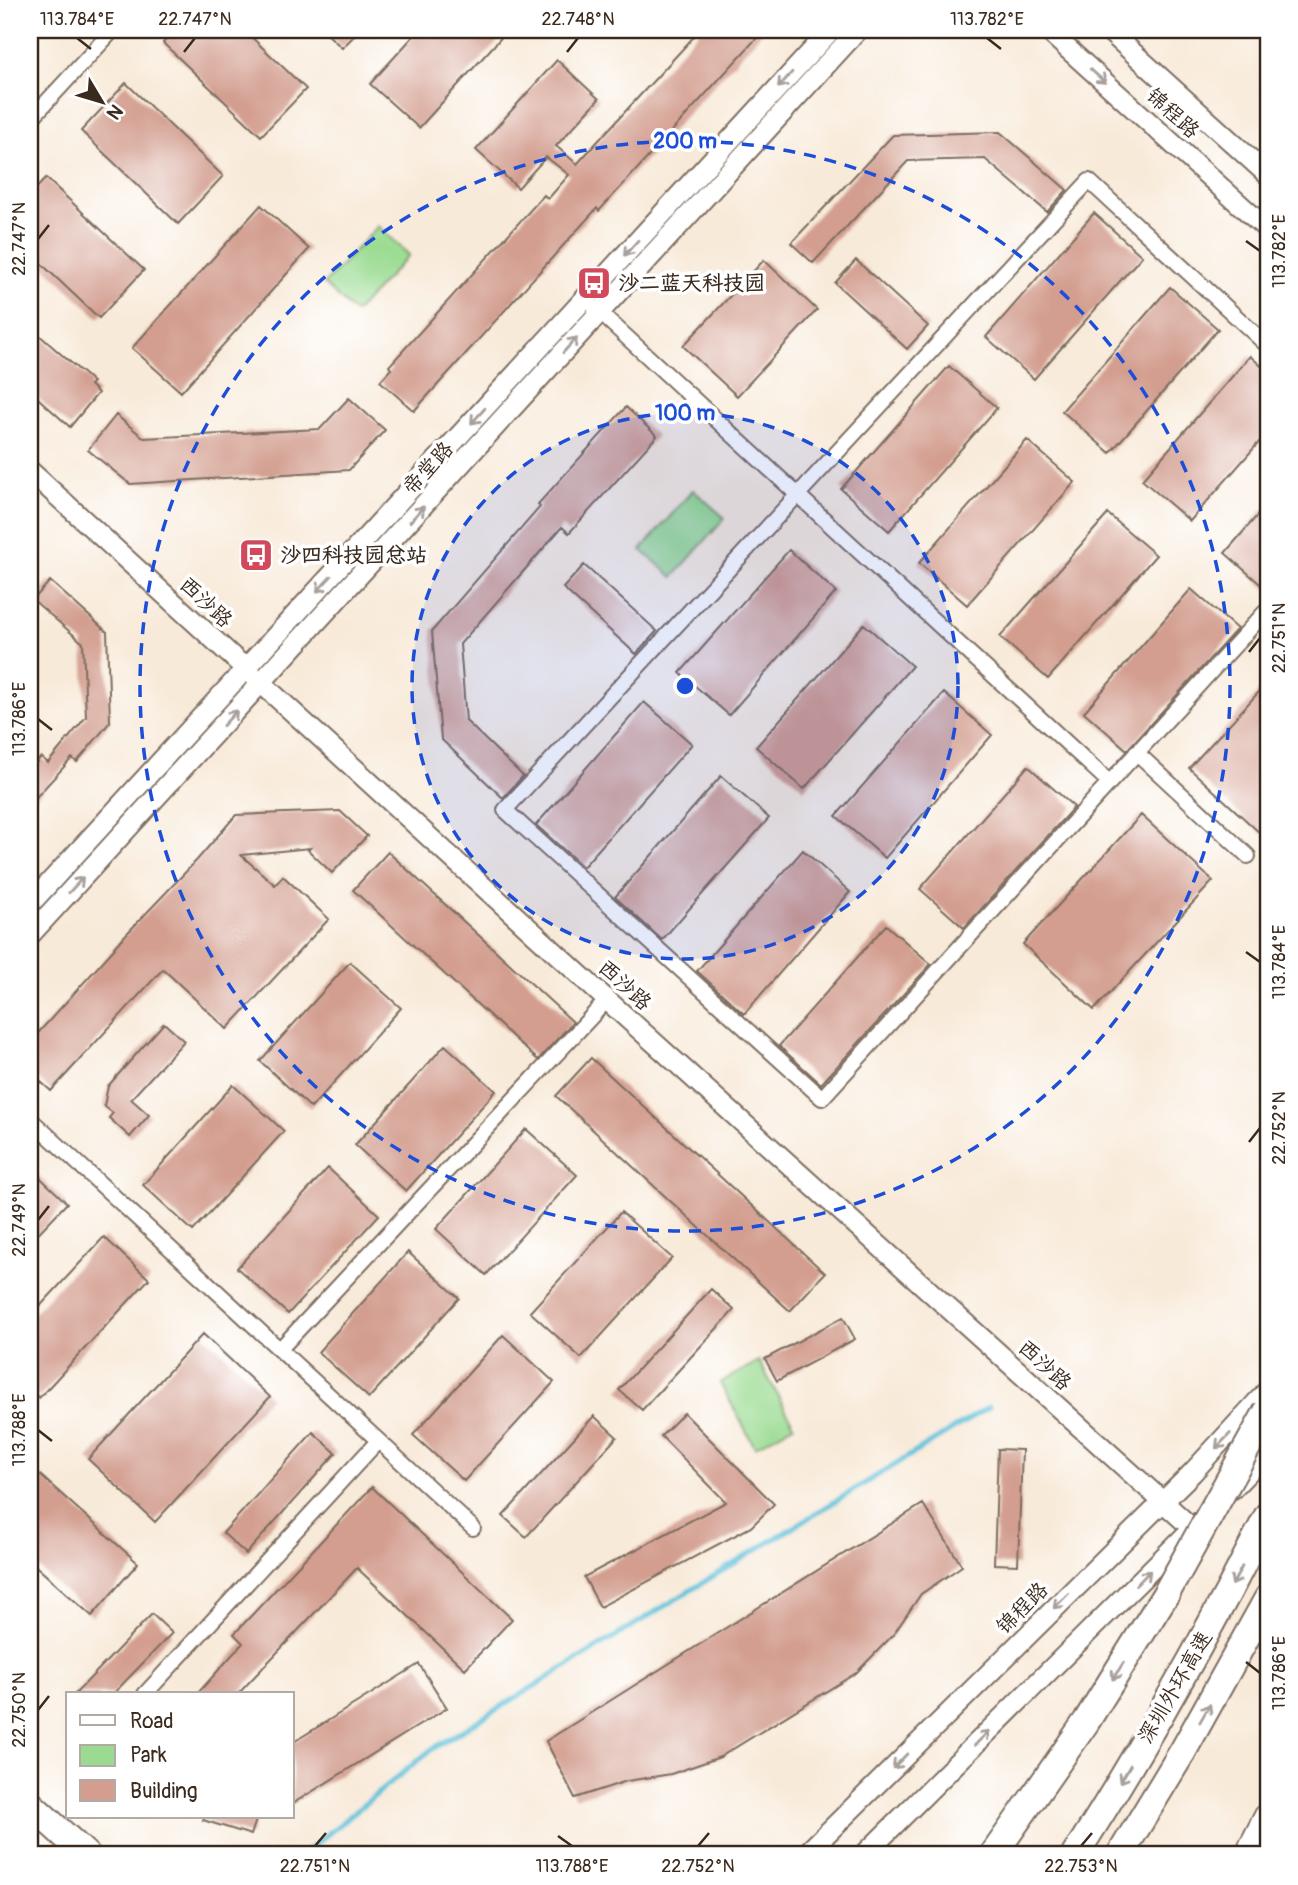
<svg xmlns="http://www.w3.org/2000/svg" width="1298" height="1885" font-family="Pangolin,'LXGW WenKai TC',sans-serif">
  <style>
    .green { fill: #9adb91; stroke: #6a8258; stroke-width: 2 }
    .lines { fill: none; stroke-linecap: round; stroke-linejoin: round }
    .stream { stroke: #5ac0d8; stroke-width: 5 }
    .building { fill: #d39e8f }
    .street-casing { stroke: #7d6d5f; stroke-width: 18 }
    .secondary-casing { stroke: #7d6d5f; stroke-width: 23 }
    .highway-casing { stroke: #7d6d5f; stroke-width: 30 }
    .street { stroke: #fff; stroke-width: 14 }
    .secondary { stroke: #fff; stroke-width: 19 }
    .highway { stroke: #fff; stroke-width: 26 }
    .highway-bridge-casing { stroke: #7d6d5f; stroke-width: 30; stroke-linecap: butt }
    .highway-bridge { stroke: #fff; stroke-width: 26 }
    .oneway { stroke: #a79f9a }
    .ticks { fill: none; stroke: #3b2a1e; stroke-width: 2.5 }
    .ring { fill: none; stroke: #1d4ed8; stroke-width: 3.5; stroke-dasharray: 12 9 }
    .labels { text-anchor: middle; stroke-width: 7; stroke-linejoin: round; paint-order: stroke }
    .street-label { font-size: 21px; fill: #3b2a1e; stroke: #fff }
    .poi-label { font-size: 21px; font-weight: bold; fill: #3b2a1e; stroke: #fff; text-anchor: start }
    .centre { fill: #1d4ed8; stroke: #fff; stroke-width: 3.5 }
    .ring-label { font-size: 21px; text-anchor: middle; font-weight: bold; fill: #1d4ed8; stroke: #fff; stroke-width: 7; stroke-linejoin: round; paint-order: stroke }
    .neatline { fill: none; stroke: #3b2a1e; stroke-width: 2.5 }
    .ticks-label { font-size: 18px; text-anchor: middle; fill: #3b2a1e }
  </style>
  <rect width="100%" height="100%" fill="#fff"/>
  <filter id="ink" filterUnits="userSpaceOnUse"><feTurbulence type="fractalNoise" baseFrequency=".0143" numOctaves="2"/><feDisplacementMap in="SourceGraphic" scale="14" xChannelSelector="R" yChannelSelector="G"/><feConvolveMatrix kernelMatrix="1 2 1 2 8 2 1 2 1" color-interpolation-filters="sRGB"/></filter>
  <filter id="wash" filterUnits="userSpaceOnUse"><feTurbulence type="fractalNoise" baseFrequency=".00686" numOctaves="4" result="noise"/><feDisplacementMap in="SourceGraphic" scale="28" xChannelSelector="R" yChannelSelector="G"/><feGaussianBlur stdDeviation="1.57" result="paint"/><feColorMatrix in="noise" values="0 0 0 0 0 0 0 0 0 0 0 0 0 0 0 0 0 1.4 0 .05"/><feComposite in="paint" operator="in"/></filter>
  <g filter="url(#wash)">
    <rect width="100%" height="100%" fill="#f8ead9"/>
    <path class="green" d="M378 226 409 255 355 313 324 284Z
      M693 490 725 518 673 577 641 550Z
      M759 1361 794 1425 755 1447 720 1383Z"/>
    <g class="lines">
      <path class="stream" d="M302 1855 432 1749 989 1407"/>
    </g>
    <g id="blocks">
      <path class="building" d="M176 30H244L306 89 261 136 163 43Z
        M323 30H360L342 48Z
        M419 30H508L419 128 370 84Z
        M700 30H764L599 211 597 208 414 411 380 381 391 369 389 366 544 195 548 199 569 175 546 157 518 188 476 150 557 60 599 99 556 146 577 164Z
        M126 83 223 176 178 224 81 131Z
        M1000 132 1067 190 1047 212 985 159 908 161 813 263 791 243 893 135Z
        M46 178 144 270 99 318 30 253V195Z
        M261 205 309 249 181 392 132 348Z
        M1094 213 1142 256 1034 379 986 337Z
        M764 260 817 310 737 396 683 346Z
        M856 260 928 326 907 349 835 283Z
        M1170 287 1218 329 1110 453 1062 411Z
        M30 327 93 382 90 385 98 393 70 427 30 391Z
        M1250 356 1268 372V432L1190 521 1142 480Z
        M949 366 997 408 889 531 841 489Z
        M349 398 385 430 349 470 130 484 88 450 116 415 144 438 320 429Z
        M626 407 657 436 569 533 562 527 460 644 466 721 523 776 503 798 441 739 432 631 540 507 538 504Z
        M1027 440 1075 482 967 605 919 563Z
        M1268 503V591L1225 553Z
        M1108 514 1156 555 1048 679 1000 637Z
        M789 550 836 592 729 715 680 673Z
        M584 565 657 631 636 654 563 588Z
        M50 581 107 632 110 722 77 762 72 758 30 804V769L41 757 48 763 86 717 83 643 33 600Z
        M1191 589 1237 629 1127 750 1084 712Z
        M864 624 912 666 804 789 756 747Z
        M1268 682V826L1261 834 1189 768Z
        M944 693 992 735 885 858 836 816Z
        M644 702 692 744 583 867 536 825Z
        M1028 766 1074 807 964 928 920 889Z
        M721 776 769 818 662 940 615 897Z
        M340 811 367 836 332 873 308 850 310 848 241 855 275 885 283 876 329 919 227 1029 163 969 51 1091 30 1072V1042L115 948 114 947 197 860 236 815Z
        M1141 815 1213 881 1094 1010 1023 944Z
        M803 850 850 892 744 1014 697 971Z
        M388 852 573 1022 538 1060 353 890Z
        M886 925 931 964 821 1084 779 1046Z
        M350 962 401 1008 311 1108 260 1061Z
        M164 1023 184 1041 131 1099 149 1115 130 1137 109 1118 113 1113 104 1106 108 1086Z
        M445 1045 496 1091 406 1191 355 1145Z
        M591 1058 825 1273 790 1311 556 1096Z
        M233 1085 284 1131 193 1231 143 1185Z
        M526 1129 577 1175 486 1275 436 1229Z
        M30 1168 67 1203 30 1242Z
        M328 1168 379 1215 288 1314 237 1268Z
        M621 1212 672 1258 581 1358 530 1312Z
        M104 1237 149 1279 39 1398 30 1390V1317Z
        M408 1252 459 1298 369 1398 318 1352Z
        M711 1289 734 1310 642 1410 619 1390Z
        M843 1317 855 1339 777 1381 765 1359Z
        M203 1334 270 1397 155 1522 88 1459Z
        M503 1335 554 1382 464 1481 413 1435Z
        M684 1413 774 1504 751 1527 600 1607 584 1577 726 1502 661 1436Z
        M594 1416 617 1437 526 1537 503 1516Z
        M313 1432 336 1453 246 1554 223 1533Z
        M998 1449 1022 1450 1018 1565 994 1564Z
        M30 1466 138 1563 92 1616 30 1561Z
        M372 1487 512 1619 465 1669 357 1568 238 1694H197L243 1643 234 1634Z
        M923 1504 962 1566 921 1594 893 1635 856 1673 720 1757 671 1774 627 1781 575 1798 546 1741Z
        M152 1614 172 1633 113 1694H75Z
        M419 1664 447 1708 292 1804V1743Z
        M204 1817H257L251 1835 203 1820Z"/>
    </g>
  </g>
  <g filter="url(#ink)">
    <use href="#blocks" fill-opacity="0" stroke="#7d6d5f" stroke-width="2"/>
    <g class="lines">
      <g class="street-casing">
        <path id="street" d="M30 120 113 30
          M594 307 1109 782
          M1268 346 1089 181 505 810 822 1098 1268 609
          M1136 752 1248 856
          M30 1119 473 1528
          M279 1350 607 1000
          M145 1694 378 1441"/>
      </g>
      <g class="secondary-casing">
        <path id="secondary" d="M1047 30 1268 230
          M1108 30 1268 175
          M30 471 607 1000 1192 1528
          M30 904 831 30
          M30 935 858 30
          M1232 1489 1268 1452
          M805 1855 1192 1473 1268 1390
          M864 1855 1198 1523"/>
      </g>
      <g class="highway-casing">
        <path id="highway" d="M30 1804 86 1855
          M993 1855 1086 1722 1167 1592
          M1075 1855C1145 1745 1209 1632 1268 1515
          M1120 1855 1183 1751 1268 1598
          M1248 1855 1268 1816"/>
      </g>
      <use href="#street" class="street"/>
      <use href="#secondary" class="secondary"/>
      <use href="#highway" class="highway"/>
      <g class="highway-bridge-casing">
        <path id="highway-bridge" d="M1167 1592 1268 1410"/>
      </g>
      <use href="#highway-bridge" class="highway-bridge"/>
    </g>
    <defs><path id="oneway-shaft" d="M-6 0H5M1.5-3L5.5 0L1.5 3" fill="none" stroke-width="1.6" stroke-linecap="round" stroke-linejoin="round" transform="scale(1.75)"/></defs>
    <g class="oneway">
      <use href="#oneway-shaft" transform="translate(1098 76) rotate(42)"/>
      <use href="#oneway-shaft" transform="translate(785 80) rotate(132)"/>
      <use href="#oneway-shaft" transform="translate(631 248) rotate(132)"/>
      <use href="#oneway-shaft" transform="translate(570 345) rotate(-48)"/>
      <use href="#oneway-shaft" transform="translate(478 416) rotate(132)"/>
      <use href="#oneway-shaft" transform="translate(417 514) rotate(-48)"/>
      <use href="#oneway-shaft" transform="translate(324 584) rotate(133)"/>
      <use href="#oneway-shaft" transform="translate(230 718) rotate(-47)"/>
      <use href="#oneway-shaft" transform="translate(76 885) rotate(-47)"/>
      <use href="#oneway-shaft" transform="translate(1223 1441) rotate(134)"/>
      <use href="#oneway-shaft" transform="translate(1237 1576) rotate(118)"/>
      <use href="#oneway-shaft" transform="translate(1143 1578) rotate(-45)"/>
      <use href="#oneway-shaft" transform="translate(1061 1601) rotate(135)"/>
      <use href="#oneway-shaft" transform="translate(1118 1671) rotate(123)"/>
      <use href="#oneway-shaft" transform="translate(1205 1713) rotate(-60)"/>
      <use href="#oneway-shaft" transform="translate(982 1738) rotate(-45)"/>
      <use href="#oneway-shaft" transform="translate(900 1761) rotate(135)"/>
      <use href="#oneway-shaft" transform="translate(1125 1774) rotate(121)"/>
    </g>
  </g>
  <path class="ticks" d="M77 38 91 49M987 38 1001 49M184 52 195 38M567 52 578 38M38 239 49 225M1246 241 1260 251M1249 652 1260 638M38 719 52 730M1246 952 1260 962M1249 1142 1260 1128M38 1220 49 1206M38 1430 52 1441M1246 1662 1260 1673M38 1710 49 1696M558 1836 572 1846M315 1846 326 1833M698 1846 709 1833M1081 1846 1092 1833"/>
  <circle cx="685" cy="686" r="273" fill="#1d4ed8" fill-opacity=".12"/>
  <g class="ring">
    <circle cx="685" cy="686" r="273"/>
    <circle cx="685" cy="686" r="545"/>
  </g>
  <defs>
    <g id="bus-square" transform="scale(1.75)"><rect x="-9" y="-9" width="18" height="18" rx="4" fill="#d1495b" stroke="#fff"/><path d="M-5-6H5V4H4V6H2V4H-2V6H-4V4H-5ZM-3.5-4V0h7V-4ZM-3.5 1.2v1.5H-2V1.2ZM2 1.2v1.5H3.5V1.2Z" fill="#fff"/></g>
  </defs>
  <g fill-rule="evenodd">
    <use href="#bus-square" x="594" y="283"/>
    <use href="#bus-square" x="256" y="555"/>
  </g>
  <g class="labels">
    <g class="street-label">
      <text transform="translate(1173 113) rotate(42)" y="7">锦程路</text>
      <text transform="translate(428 468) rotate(-48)" y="7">帝堂路</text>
      <text transform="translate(206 602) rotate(43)" y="7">西沙路</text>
      <text transform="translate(625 985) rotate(42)" y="7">西沙路</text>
      <text transform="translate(1045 1365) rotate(42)" y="7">西沙路</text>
      <text transform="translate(1022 1608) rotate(-45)" y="7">锦程路</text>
      <text transform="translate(1175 1687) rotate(-60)" y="7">深圳外环高速</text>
    </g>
    <g class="poi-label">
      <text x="618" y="290">沙二蓝天科技园</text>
      <text x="280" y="562">沙四科技园总站</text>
    </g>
  </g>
  <circle cx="685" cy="686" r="10" class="centre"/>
  <g class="ring-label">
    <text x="685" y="148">200 m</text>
    <text x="685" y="420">100 m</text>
  </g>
  <rect width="1298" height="1885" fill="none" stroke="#fff" stroke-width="77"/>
  <rect x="66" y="1692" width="228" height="126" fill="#ffffff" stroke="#b1aaa5" stroke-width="2"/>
  <rect x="80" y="1715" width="35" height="10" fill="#ffffff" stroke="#b1aaa5" stroke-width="2"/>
  <text x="130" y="1728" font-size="21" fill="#3b2a1e">Road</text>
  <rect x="80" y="1745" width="35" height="21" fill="#9adb91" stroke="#b1aaa5" stroke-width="2"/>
  <text x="130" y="1762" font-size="21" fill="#3b2a1e">Park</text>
  <rect x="80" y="1780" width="35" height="21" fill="#d39e8f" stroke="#b1aaa5" stroke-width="2"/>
  <text x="130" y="1798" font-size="21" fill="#3b2a1e">Building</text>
  <g transform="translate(102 102) rotate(128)" stroke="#ffffff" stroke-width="5" paint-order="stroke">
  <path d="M0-5L12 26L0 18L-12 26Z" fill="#3b2a1e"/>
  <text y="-10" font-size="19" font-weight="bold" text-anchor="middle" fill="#3b2a1e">N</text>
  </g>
  <rect x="38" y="38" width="1222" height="1808" class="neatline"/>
  <g class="ticks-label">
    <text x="77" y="25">113.784°E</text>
    <text x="195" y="25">22.747°N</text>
    <text x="578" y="25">22.748°N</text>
    <text x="987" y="25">113.782°E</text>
    <text transform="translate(19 239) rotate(-90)" y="6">22.747°N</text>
    <text transform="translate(1279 251) rotate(-90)" y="6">113.782°E</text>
    <text transform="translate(1279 638) rotate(-90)" y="6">22.751°N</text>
    <text transform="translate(19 719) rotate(-90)" y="6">113.786°E</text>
    <text transform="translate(1279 962) rotate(-90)" y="6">113.784°E</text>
    <text transform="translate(1279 1128) rotate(-90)" y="6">22.752°N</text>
    <text transform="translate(19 1220) rotate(-90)" y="6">22.749°N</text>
    <text transform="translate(19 1430) rotate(-90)" y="6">113.788°E</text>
    <text transform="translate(1279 1673) rotate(-90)" y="6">113.786°E</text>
    <text transform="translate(19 1710) rotate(-90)" y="6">22.750°N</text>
    <text x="315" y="1872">22.751°N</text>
    <text x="572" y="1872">113.788°E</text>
    <text x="698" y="1872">22.752°N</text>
    <text x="1081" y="1872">22.753°N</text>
  </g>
</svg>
